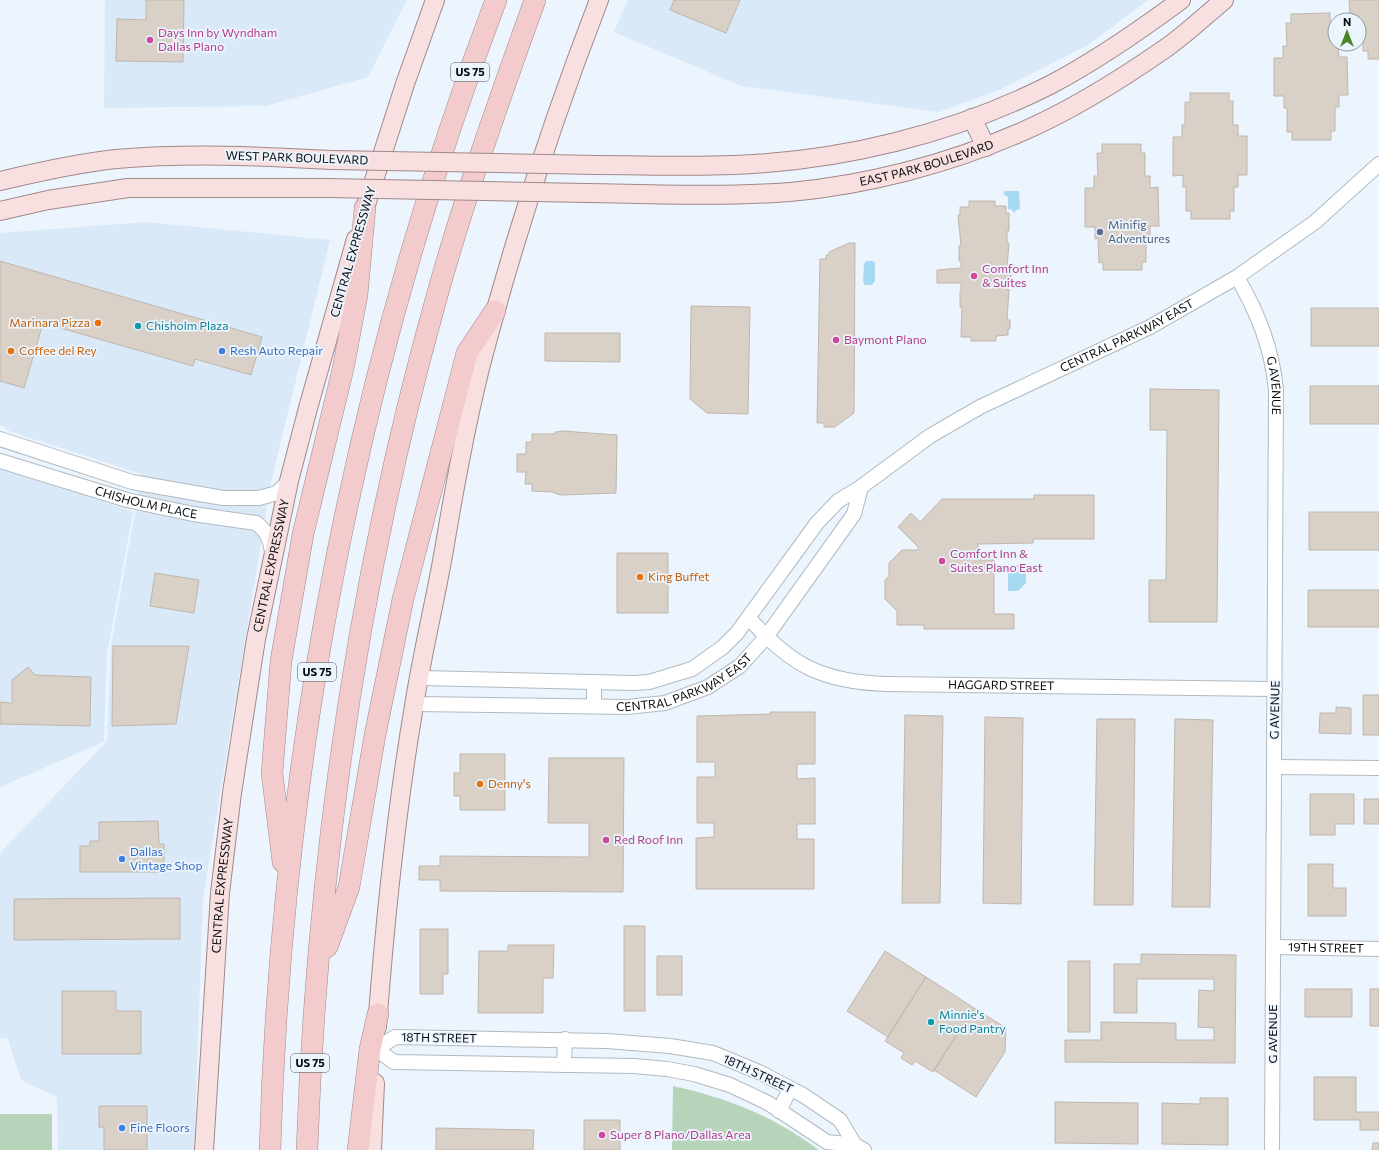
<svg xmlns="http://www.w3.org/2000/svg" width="1379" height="1150" font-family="Commissioner,sans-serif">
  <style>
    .built { fill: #d9e9f7 }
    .green { fill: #b7d4ba }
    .water { fill: #a6d9f2 }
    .building { fill: #d9d0c8; stroke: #bfb6ae }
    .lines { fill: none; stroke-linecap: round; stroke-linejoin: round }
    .minor-casing { stroke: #b0bac1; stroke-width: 16 }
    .major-casing { stroke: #a1888a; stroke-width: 20 }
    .highway-casing { stroke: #a1888a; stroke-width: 22 }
    .minor { stroke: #fff; stroke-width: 14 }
    .major { stroke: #f8e0e0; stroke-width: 18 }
    .highway { stroke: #f3cbcc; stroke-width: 21 }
    .major-bridge-casing { stroke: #a1888a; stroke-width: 20; stroke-linecap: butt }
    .major-bridge { stroke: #f8e0e0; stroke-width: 18 }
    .hotel-dot { fill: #d1479c; stroke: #ecf5fe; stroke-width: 1.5 }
    .service-dot { fill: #5c6f8a; stroke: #ecf5fe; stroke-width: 1.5 }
    .food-dot { fill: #e8710a; stroke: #ecf5fe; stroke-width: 1.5 }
    .culture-dot { fill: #0f9aa8; stroke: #ecf5fe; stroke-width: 1.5 }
    .shop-dot { fill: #3f7fe0; stroke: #ecf5fe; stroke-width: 1.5 }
    .labels { text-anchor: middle; stroke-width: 3.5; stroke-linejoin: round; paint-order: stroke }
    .shield { fill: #ecf5fe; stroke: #4d5257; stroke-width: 1 }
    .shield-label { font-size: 11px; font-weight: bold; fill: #090c0f }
    .hotel-label { font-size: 12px; fill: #b23c85; stroke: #ecf5fe; text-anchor: start }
    .street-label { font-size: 12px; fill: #090c0f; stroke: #ecf5fe }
    .service-label { font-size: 12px; fill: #4e5e75; stroke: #ecf5fe; text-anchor: start }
    .food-label { font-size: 12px; fill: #c56008; stroke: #ecf5fe; text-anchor: start }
    .culture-label { font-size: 12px; fill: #0d838f; stroke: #ecf5fe; text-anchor: start }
    .shop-label { font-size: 12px; fill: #366cbe; stroke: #ecf5fe; text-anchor: start }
  </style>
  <rect width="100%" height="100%" fill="#ecf5fe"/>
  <path class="built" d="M105 0H407L368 77 266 106 104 108Z
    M628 0H1148L1088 45 1001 89 939 112 741 86 614 32Z
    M146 222 330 240 271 482 203 899 194 1150H58L57 1097 21 1080 8 1039 0 1038V853L107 741 111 645 142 474 11 432 0 425V233Z
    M0 466 133 512 107 654 104 742 0 787Z"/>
  <path class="green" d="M673 1086C728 1098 773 1116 819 1150H672Z
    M0 1114H52V1150H0Z"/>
  <path class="water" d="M1005 191H1019L1020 209 1016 210 1014 213 1011 209H1008V197L1003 194Z
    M866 261H873L875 263V281L872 285H865L863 282 864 264Z
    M1008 565H1019L1026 573V583L1018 591H1008Z"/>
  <path class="building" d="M146 0H184L183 62 116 61 117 19 146 20Z
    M674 0H740L726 33 670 10Z
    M1349 0H1379V59H1368V51H1363V27H1359V16H1350Z
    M1330 13V22H1334V45H1338L1339 57H1347L1348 95H1339V107H1335V131H1331V140H1292V132H1287V108H1284V96H1274V58H1283V46H1287L1286 23H1291V14Z
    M1190 93H1229V101H1233V125H1238V136H1247V175H1238V187H1234V211H1230V219H1191V211H1186V187H1183V175L1173 176V137H1182V125H1185V102H1190Z
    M1102 144H1141V153H1145V176H1150V188L1158 187 1159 226H1150V238H1146V262H1142V270H1103V262L1099 263 1098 238 1095 239V227H1085V188H1094V176H1098L1097 153H1102Z
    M969 201H995V206H1006V213H1009V231H1007V243H1009L1007 268H1011V283H1006L1007 290 1009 289 1007 320H1010V329H1008V335L996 336V341H971V337H961L962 307H960V292H961V284L959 283H937V270L961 268V261H959V246H961L958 215H960V207H969Z
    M849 243H855L854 413 835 427H824V423H817L820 259H826V255H829V252Z
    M0 261 262 337 251 375 195 359 193 366 43 323 24 388 0 381Z
    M691 306 750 307 748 414 707 413 690 399Z
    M1311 308H1379V346H1311Z
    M545 333H620V362L545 361Z
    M1310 386H1379V424H1310Z
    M1150 389 1219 390 1217 622H1149V580H1166L1167 430H1150Z
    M563 431 617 435 616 493 561 495 554 493V492L532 491V484H525L526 472H517V454H526V442H532V434H555V432Z
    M1034 495H1094V539H1033V543L978 544V560H994V614H1014V629H924V625H897V611L885 599V580L889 576V563L902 550H917L919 548 898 527 911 513 920 522 942 499H1034Z
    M1309 512H1379V550H1309Z
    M617 553H668V613H617Z
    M155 573 199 580 194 613 150 606Z
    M1308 590H1379V627H1308Z
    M113 646H189L176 724 112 726Z
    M28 667 35 675 91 677 90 726 0 724V702L12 703V680Z
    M1363 695H1379V735H1363Z
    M1336 707 1351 708V734L1319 733 1320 713H1336Z
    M770 712H815V764H797V779L815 778V824H797V839H814V889H696V838L714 837V823H697V777H715V762H697V716L770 714Z
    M905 715 943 716 940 903H902Z
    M985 717 1023 718 1021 904 983 903Z
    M1097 719H1135L1133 905H1094Z
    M1175 719 1213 720 1210 907H1172Z
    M460 754H505V810H460V796H454V773H460Z
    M549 758H624L623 892 440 891V880H419V866H440V856L589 857V823H548Z
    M1310 794H1354V824H1335V835H1310Z
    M1364 799H1379V824H1364Z
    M158 821 159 844H164V872H80V846H90V841H99V822Z
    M1308 864H1333V888H1346V916H1308Z
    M180 898V939L14 940V899Z
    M624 926H645V1011H624Z
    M420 929H448V974H443V994H420Z
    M508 945H554L553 978H543V1013H478L479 951H508Z
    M885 951 926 977 888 1037 847 1011Z
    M1141 954 1236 955 1235 1063 1065 1062V1040H1101V1022L1176 1023V1040H1214V1028L1198 1027 1199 990 1214 991V979H1137V1013H1114V964H1141Z
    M657 956H682V995H657Z
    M1068 961H1090V1032H1068Z
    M926 977 974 1008 933 1072 915 1061 912 1065 901 1058 904 1053 885 1041Z
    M1305 989H1352V1017H1305Z
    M1370 989H1379V1026H1370Z
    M62 991H116V1011H141V1054H62Z
    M974 1008 1006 1028 1005 1052 976 1097 934 1070Z
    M1314 1077H1356V1112H1379V1130H1360V1120H1314Z
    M1200 1098H1228V1145L1162 1144V1103L1200 1104Z
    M1055 1102 1138 1103V1144L1055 1143Z
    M99 1106H147V1150H104V1127H99Z
    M584 1120H620V1150H584Z
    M436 1128 534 1130 533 1150H436Z
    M1373 1143H1379V1150H1372Z"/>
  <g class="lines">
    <g class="minor-casing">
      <g id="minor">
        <path id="s1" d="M1237 277C1258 313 1272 348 1276 390L1272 1150"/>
        <path d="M0 439 132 482 223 498H259L277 493 289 481"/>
        <path id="s2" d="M0 461 127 500 193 514 256 523C267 531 271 540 272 554"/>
        <path id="s3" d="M749 618C791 666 823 682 887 684L1275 689"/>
        <path id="s4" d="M419 678 634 683 649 682 692 669 723 647 737 633 817 523 838 501 861 487 930 436 980 407 1150 327 1237 277 1315 222 1379 164"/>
        <path id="s5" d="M414 704 627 707 665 703 708 687 740 666 766 637 854 514 861 487"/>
        <path d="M594 706V682"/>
        <path d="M1274 767 1379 768"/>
        <path id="s6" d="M1274 947 1379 949"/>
        <path d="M564 1065 565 1039"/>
        <path d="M779 1111 790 1089"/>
        <path d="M855 1145 840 1120 803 1095 761 1073 713 1053 670 1046 607 1041 395 1037 376 1049 394 1062 634 1066 667 1069 694 1074 730 1085 768 1103 827 1142 855 1145 864 1150"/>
      </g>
    </g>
    <g class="major-casing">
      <g id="major">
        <path d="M972 118 986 147"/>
        <path d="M596 165C642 165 688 167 734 165 842 161 953 134 1050 85 1096 61 1139 31 1181 0"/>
        <path d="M0 181C38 172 77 163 116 159 188 153 260 156 332 160"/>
        <path id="s7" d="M586 193C654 194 722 197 790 192 867 185 948 164 1019 133 1071 111 1120 80 1166 48 1186 34 1205 16 1224 0"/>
        <path d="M367 202 405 84 435 0"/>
        <path d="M0 211 48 200 128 188H327"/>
        <path d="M377 1027C385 920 396 812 414 706 422 654 435 602 444 550 455 484 467 417 484 353 516 233 554 116 599 0"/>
        <path id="s8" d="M204 1150 220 893 232 793 256 639 289 481 308 408 356 239"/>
        <path d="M372 1150 375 1083"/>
      </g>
    </g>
    <g class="highway-casing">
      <path id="highway" d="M283 862 272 773 281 661 303 534 343 369 357 295 365 208
        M327 947 349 887 375 735 403 599 467 353 495 311
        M270 1150C281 759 357 366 496 0
        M307 1150C317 865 358 579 435 303 463 201 499 100 535 0
        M358 1150 370 1049 378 1014"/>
    </g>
    <use href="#minor" class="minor"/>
    <use href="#major" class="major"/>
    <use href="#highway" class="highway"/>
    <g class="major-bridge-casing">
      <path id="major-bridge" d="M332 160 596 165
        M327 188 586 193"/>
    </g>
    <use href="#major-bridge" class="major-bridge"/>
  </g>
  <g class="hotel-dot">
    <circle cx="150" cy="40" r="4"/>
    <circle cx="974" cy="276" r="4"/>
    <circle cx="836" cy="340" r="4"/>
    <circle cx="942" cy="561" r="4"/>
    <circle cx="606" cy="840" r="4"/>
    <circle cx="602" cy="1135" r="4"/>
  </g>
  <circle class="service-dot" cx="1100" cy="232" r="4"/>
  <g class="food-dot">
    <circle cx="98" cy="323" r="4"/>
    <circle cx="11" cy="351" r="4"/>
    <circle cx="640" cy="577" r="4"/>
    <circle cx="480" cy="784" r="4"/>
  </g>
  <g class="culture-dot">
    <circle cx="138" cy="326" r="4"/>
    <circle cx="931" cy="1022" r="4"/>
  </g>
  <g class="shop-dot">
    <circle cx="222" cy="351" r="4"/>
    <circle cx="122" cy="859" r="4"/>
    <circle cx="122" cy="1128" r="4"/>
  </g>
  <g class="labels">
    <g class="shield">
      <rect x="451" y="63" width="38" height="18" rx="3"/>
      <rect x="298" y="663" width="38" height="18" rx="3"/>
      <rect x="291" y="1054" width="38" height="18" rx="3"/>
    </g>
    <g class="shield-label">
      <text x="470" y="76">US 75</text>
      <text x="317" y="676">US 75</text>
      <text x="310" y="1067">US 75</text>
    </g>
    <g class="hotel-label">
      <text x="158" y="37">Days Inn by Wyndham<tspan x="158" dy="14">Dallas Plano</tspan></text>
      <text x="982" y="273">Comfort Inn<tspan x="982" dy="14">&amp; Suites</tspan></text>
      <text x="844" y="344">Baymont Plano</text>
      <text x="950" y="558">Comfort Inn &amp;<tspan x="950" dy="14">Suites Plano East</tspan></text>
      <text x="614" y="844">Red Roof Inn</text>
      <text x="610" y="1139">Super 8 Plano/Dallas Area</text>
    </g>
    <g class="street-label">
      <text transform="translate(297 158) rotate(2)" y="4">WEST PARK BOULEVARD</text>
      <text dy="4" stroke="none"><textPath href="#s7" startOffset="344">EAST PARK BOULEVARD</textPath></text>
      <text transform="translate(353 252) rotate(-74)" y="4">CENTRAL EXPRESSWAY</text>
      <text dy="4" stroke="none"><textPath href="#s4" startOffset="833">CENTRAL PARKWAY EAST</textPath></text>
      <text dy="4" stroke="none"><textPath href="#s1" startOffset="116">G AVENUE</textPath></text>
      <text dy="4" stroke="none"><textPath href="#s2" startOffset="152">CHISHOLM PLACE</textPath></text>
      <text dy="4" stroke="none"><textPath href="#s8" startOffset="589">CENTRAL EXPRESSWAY</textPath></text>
      <text dy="4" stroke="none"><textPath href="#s5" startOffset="276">CENTRAL PARKWAY EAST</textPath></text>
      <text dy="4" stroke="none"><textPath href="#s3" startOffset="273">HAGGARD STREET</textPath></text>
      <text transform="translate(1275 710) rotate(-89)" y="4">G AVENUE</text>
      <text dy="4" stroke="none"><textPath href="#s8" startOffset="265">CENTRAL EXPRESSWAY</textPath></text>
      <text dy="4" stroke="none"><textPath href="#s6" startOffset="52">19TH STREET</textPath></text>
      <text transform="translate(1273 1034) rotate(-90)" y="4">G AVENUE</text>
      <text transform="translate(439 1038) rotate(1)" y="4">18TH STREET</text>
      <text transform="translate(758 1074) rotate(25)" y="4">18TH STREET</text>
    </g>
    <g class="service-label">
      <text x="1108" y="229">Minifig<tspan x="1108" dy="14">Adventures</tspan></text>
    </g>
    <g class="food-label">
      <text x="90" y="327" text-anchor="end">Marinara Pizza</text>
      <text x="19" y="355">Coffee del Rey</text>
      <text x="648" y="581">King Buffet</text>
      <text x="488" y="788">Denny's</text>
    </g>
    <g class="culture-label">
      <text x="146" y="330">Chisholm Plaza</text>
      <text x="939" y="1019">Minnie's<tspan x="939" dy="14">Food Pantry</tspan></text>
    </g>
    <g class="shop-label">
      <text x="230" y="355">Resh Auto Repair</text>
      <text x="130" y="856">Dallas<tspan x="130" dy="14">Vintage Shop</tspan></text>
      <text x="130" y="1132">Fine Floors</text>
    </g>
  </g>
  <g transform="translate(1347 32)"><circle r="19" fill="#ecf5fe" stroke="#91989e"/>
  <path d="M0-3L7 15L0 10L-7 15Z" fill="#488625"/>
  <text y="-6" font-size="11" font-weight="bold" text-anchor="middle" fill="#090c0f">N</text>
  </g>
</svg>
